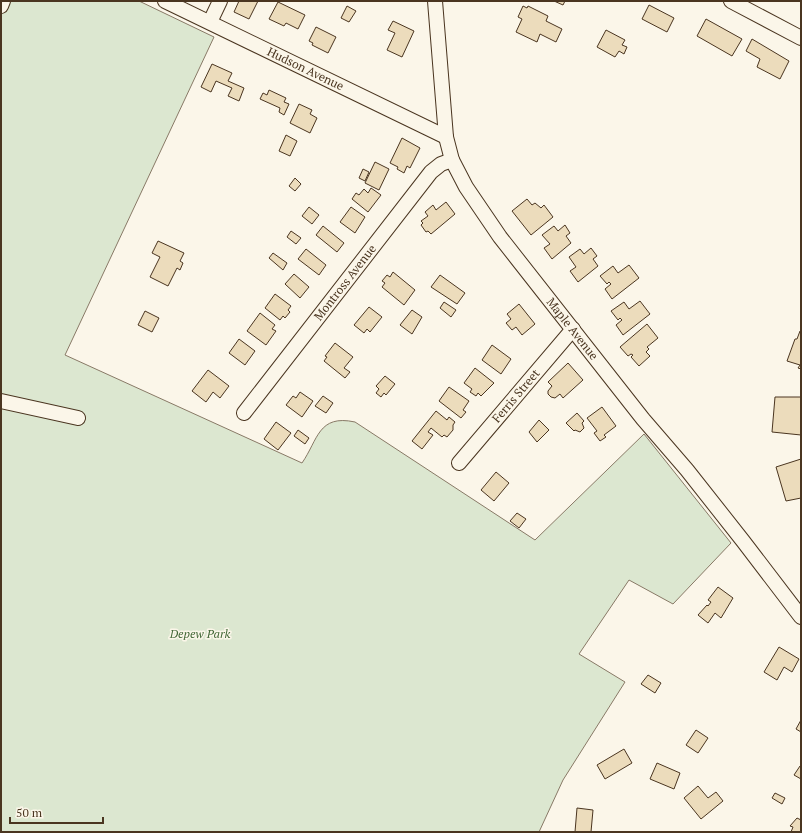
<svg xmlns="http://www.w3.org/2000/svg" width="802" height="833" font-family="'PT Serif',serif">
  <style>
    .green { fill: #dce7d0; stroke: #887966 }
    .building { fill: #ecdcbc; stroke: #4a3520 }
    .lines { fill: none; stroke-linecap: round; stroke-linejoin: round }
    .minor-casing { stroke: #4a3520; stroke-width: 16 }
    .minor { stroke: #fbf6e9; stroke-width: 14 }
    .labels { text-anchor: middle; stroke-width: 3; stroke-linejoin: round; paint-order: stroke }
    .street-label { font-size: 12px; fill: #4a3520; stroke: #fbf6e9 }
    .park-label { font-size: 12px; font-style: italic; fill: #436837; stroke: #fbf6e9 }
  </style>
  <rect width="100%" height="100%" fill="#fbf6e9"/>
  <path class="green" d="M1 1H139L214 37 65 355 302 463C318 440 318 414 355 422L535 540 644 434 731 543 673 604 629 580 579 654 625 682 563 780 539 832H1Z"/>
  <path class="building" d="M239 1H258L249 19 234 12Z
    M554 1H565L563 5Z
    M278 2 305 15 298 29 286 23 284 26 269 19Z
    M649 5 674 18 667 32 642 19Z
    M347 6 356 11 349 22 341 18Z
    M523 6 527 8 528 6 548 16 546 21 562 29 556 42 540 34 537 42 516 32 522 19 518 17Z
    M706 19 742 39 732 56 697 36Z
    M393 21 414 31 402 57 387 50 395 33 388 30Z
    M316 27 336 37 328 53 312 45 313 43 309 41Z
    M606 30 625 40 622 45 627 47 624 54 619 51 615 57 597 47Z
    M752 39 789 61 780 79 757 67 760 59 746 51Z
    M212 64 232 73 228 81 244 88 239 101 228 96 232 88 216 81 211 92 201 87Z
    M269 90 286 98 284 102 289 104 284 115 279 112 280 108 260 99 263 93 267 95Z
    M299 104 312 110 310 114 317 118 310 133 290 123Z
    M286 135 297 141 290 156 279 151Z
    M402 138 420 148 410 168 407 166 404 173 397 169 398 167 390 163Z
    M375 162 389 169 379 190 365 183Z
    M363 169 369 172 365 181 359 178Z
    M295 178 301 184 295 191 289 186Z
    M371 188 381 195 368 212 352 199 356 193 359 195 364 189 368 193Z
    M527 199 532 205 535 203 541 208 544 205 553 217 531 235 512 211Z
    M446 202 455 214 431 234 428 231 426 232 421 225 423 223 421 221 428 216 425 212 433 205 436 210Z
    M309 207 319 215 312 224 302 216Z
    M351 207 365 217 355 233 340 222Z
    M565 225 570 233 566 236 571 243 552 259 544 248 550 244 542 235 554 226 558 231Z
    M323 226 344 243 337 252 316 235Z
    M291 231 301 238 296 244 287 237Z
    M158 241 184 253 180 261 183 263 180 270 177 268 168 286 150 277 160 257 152 253Z
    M591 248 597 256 593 259 598 266 578 282 570 271 576 267 569 257 580 249 584 254Z
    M306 249 326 265 319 275 298 259Z
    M273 253 287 263 283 270 269 258Z
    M629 265 639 278 612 299 605 289 611 284 609 282 607 284 600 276 613 266 618 273Z
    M393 272 415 290 404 305 382 287 385 283 382 281 387 275 390 277Z
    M294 274 309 287 300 298 285 284Z
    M440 275 465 293 457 304 431 287Z
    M275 294 291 306 288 310 290 312 285 318 283 316 280 320 265 308Z
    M640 301 650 314 623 335 616 325 622 320 620 318 618 320 611 311 624 302 629 309Z
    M444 302 456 310 451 317 440 308Z
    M519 304 535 324 522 335 516 327 512 330 506 323 511 319 507 314Z
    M369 307 382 317 370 332 367 329 364 333 354 325Z
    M412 310 422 317 412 334 400 325Z
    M145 311 159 318 152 332 138 325Z
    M260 313 275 325 272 329 276 331 266 345 247 331Z
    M647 324 658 338 647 347 649 349 646 352 650 356 639 366 631 357 633 355 631 354 628 356 620 347Z
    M800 331H801V369L798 368 800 365 787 361 795 339H797Z
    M239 339 255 351 245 365 229 353Z
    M335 343 353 357 344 368 350 372 345 378 324 361 327 357 325 356Z
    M492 345 511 359 501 374 482 360Z
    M568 363 583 380 563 398 560 394 555 398 551 397 548 394V391L552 386 548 382Z
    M475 368 494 383 481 396 478 393 476 396 470 392 472 389 464 383Z
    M208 370 229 386 220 398 213 392 206 402 192 391Z
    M385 376 395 384 386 395 384 393 381 397 376 393 379 389 376 386Z
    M449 387 469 401 463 410 466 412 461 418 439 401Z
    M300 392 313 401 302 417 286 405 293 396 296 398Z
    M323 396 333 403 326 413 315 406Z
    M775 397H801V435L772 432Z
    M602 407 616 426 604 435 606 437 600 441 594 433 597 431 587 418Z
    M436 411 447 420 449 417 455 422 453 425V430L447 437 444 435 442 437 431 428 428 432 433 435 422 449 412 441Z
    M577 413 584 421 582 423 584 428 580 432 575 430 574 431 566 423Z
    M539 420 549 430 537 442 529 432Z
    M276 422 291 433 278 450 264 439Z
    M298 430 309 438 305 444 294 436Z
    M801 459V498L786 501 776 467Z
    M496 472 509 483 494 501 481 490Z
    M517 513 526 519 519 528 510 521Z
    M718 587 733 598 721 618 715 613 708 623 698 615 707 605 708 606 711 602 708 600Z
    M779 647 799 659 792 672 784 667 777 680 764 672Z
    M648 675 661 683 655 693 641 684Z
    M801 720V732L796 729Z
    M696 730 708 738 698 753 686 745Z
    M624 749 632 763 605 779 597 765Z
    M657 763 680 773 674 789 650 779Z
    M800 766 801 767V779L794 775Z
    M698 786 708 798 716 792 723 801 701 819 684 798Z
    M775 793 785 798 782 804 772 798Z
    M577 808 593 810 591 832H575Z
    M797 818 801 820V832H791L793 827 790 826Z"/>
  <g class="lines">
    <g class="minor-casing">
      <g id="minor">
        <path id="s1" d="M165 1 446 137"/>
        <path id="s2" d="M435 1 446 137 452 160 466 187 500 237 643 419 687 470 743 541 801 617"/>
        <path d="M731 1 801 38"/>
        <path d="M1 6 3 1"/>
        <path d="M210 22 220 1"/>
        <path d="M1 401 78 418"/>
        <path id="s3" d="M244 413 431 172 441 164 452 160"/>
        <path id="s4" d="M459 463 573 329"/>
      </g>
    </g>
    <use href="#minor" class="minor"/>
  </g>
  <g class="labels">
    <g class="street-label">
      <text dy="4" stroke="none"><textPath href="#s1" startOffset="156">Hudson Avenue</textPath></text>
      <text dy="4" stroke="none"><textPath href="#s3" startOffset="165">Montross Avenue</textPath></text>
      <text dy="4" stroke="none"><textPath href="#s2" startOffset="368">Maple Avenue</textPath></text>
      <text dy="4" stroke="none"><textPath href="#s4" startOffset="88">Ferris Street</textPath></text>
    </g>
    <g class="park-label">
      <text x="200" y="638">Depew Park</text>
    </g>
  </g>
  <rect width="802" height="833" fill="none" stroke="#4a3520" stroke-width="4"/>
  <path d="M10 817v6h93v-6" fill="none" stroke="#4a3520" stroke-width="2"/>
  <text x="16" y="817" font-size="12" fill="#4a3520" stroke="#fbf6e9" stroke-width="3" paint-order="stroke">50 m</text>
</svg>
